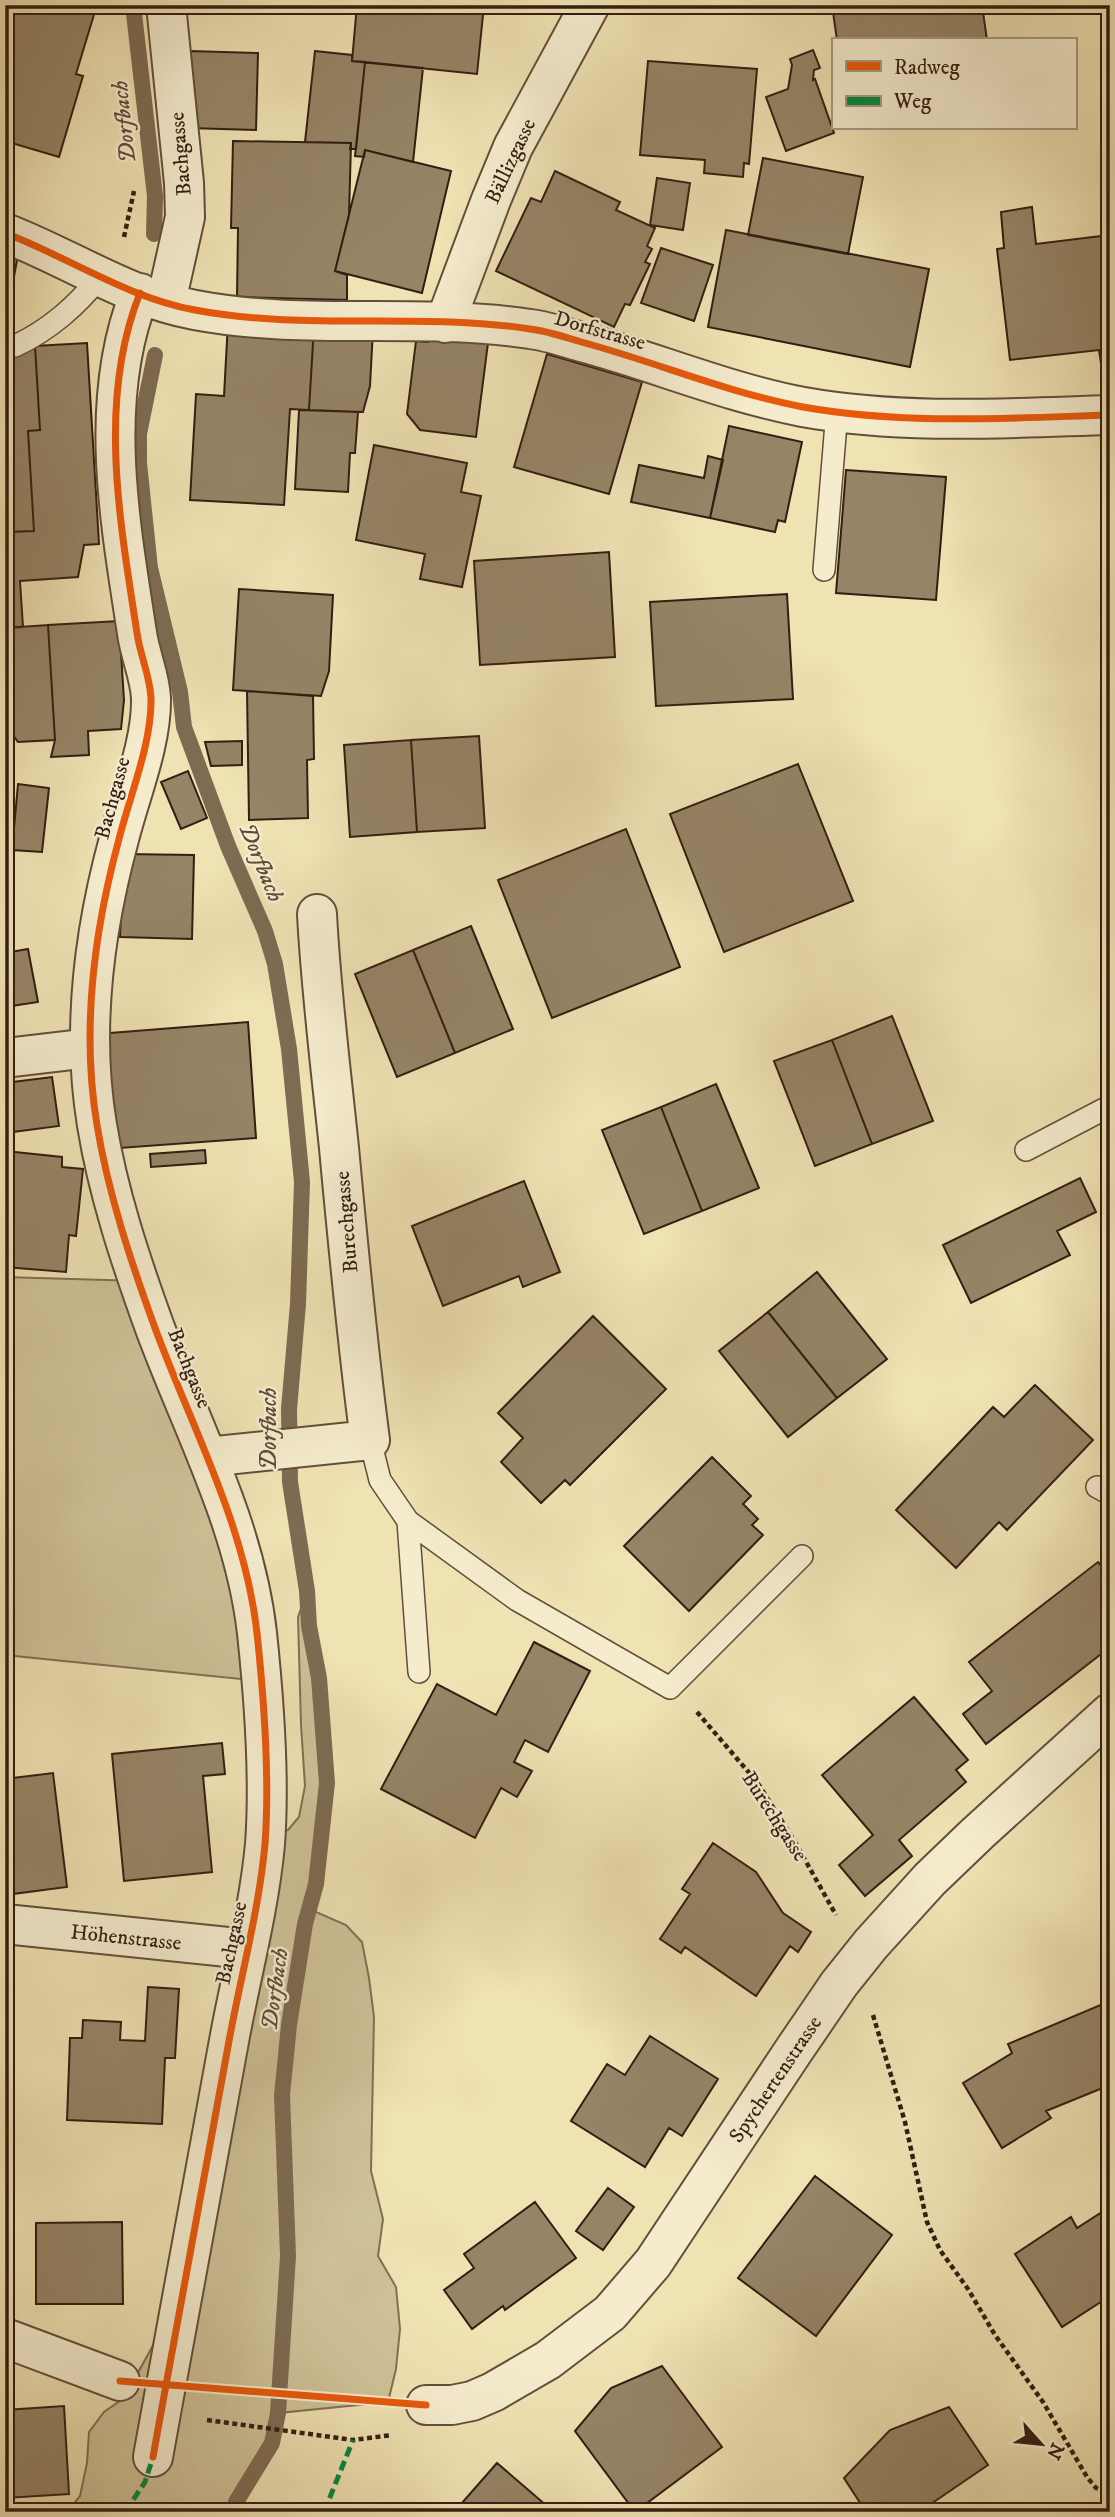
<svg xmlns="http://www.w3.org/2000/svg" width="1115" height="2517" font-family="'IM FELL DW Pica',serif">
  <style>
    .green { fill: #cfc198; stroke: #817055; stroke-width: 2 }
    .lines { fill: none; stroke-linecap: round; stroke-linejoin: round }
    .stream { stroke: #7d6b52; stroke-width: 16 }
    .building { fill: #958466; stroke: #331e12; stroke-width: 2 }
    .lane-casing { stroke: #624f3a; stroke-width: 24 }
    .street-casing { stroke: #624f3a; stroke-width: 42 }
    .path { stroke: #331e12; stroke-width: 4.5; stroke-dasharray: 5 3.5; stroke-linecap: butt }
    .lane { stroke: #f5ecce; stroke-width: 21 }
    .street { stroke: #f5ecce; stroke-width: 38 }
    .quiet { stroke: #00873e; stroke-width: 5; stroke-dasharray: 10 5; stroke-linecap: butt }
    .cycleway-casing { stroke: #f5ecce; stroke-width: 11 }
    .cycleway { stroke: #e8590c; stroke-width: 7 }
    .labels { text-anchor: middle; stroke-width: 5; stroke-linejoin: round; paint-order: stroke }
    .street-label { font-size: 21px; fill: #331e12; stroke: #f5ecce }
    .water-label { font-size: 23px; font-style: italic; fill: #5e4b37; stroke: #f5ecce }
  </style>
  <rect width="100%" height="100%" fill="#efe2b3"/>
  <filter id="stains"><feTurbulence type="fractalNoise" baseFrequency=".00286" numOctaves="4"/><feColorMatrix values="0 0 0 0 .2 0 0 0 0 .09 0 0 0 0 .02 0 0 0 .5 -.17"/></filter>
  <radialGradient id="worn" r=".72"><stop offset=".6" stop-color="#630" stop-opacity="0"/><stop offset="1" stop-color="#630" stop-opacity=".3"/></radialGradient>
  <path class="green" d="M5 1277 139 1281 261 1681 5 1655Z
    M307 1591 309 1627 319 1678 327 1783 316 1884 309 1909 346 1925 362 1942 369 1978 374 2017 371 2171 383 2219 378 2256 396 2287 400 2329 396 2369 388 2402 279 2413 272 2443 236 2502 235 2512H67L80 2496 87 2463 89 2432 104 2412 124 2398 183 2291 265 1836 288 1830 299 1817 305 1786 301 1725 298 1617Z"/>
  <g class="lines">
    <path class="stream" d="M133 5 155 196 154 234
      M155 355 139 434V463L150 568 180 692 184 727 228 846 265 931 275 964 289 1049 302 1182 298 1304 289 1409 290 1482 307 1591 309 1626 319 1678 327 1783 316 1884 305 1924 289 2025 282 2095 288 2256 278 2413 272 2443 236 2502 235 2512"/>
  </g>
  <path class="building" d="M5 5H87L96 8 76 74 83 76 59 157 5 141Z
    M357 5H484L477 74 352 61Z
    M832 5H982L987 40H837Z
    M813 50 820 68 814 70 813 80 815 79 834 133 786 151 766 97 788 89 792 65 790 59Z
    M190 51 258 53 256 130 188 128Z
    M315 51 352 55V61L365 62 356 149H350L351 143 305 142Z
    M648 61 757 69 749 164 744 163 743 177 704 173 705 160 640 155Z
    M365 62 423 68 413 162 365 150 364 157 355 156Z
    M233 141 351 143 349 215 335 271 347 275V300L237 297 238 228H231Z
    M365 150 451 171 422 293 335 271Z
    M763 158 863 177 848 254 748 235Z
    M555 171 620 202 616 210 655 228 647 246 652 249 645 262 650 264 630 305 625 304 614 327 496 271 531 198 541 202Z
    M657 178 690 183 683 230 650 225Z
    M1032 207 1036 244 1110 235V369L1102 370 1099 350 1010 360 997 249 1004 248 1001 212Z
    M726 230 929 269 910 367 708 327Z
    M5 242 20 244 5 326Z
    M661 248 713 265 694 321 641 303Z
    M228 322 314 326 309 410 290 409 284 505 190 500 196 394 224 396Z
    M314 326 373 329 370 386 363 412 309 410Z
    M430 328 489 335 476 437 420 430 407 414 416 341 428 342Z
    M87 343 99 544 84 545 78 577 20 581 23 627 5 628V532L34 531 28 431 40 430 35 346Z
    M35 346 40 430 28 431 34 531 5 532V348Z
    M547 354 642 382 609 494 514 467Z
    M299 410 358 412 355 453H350L348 492 295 489Z
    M729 426 802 442 785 522 778 520 775 532 710 518Z
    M374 445 467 463 461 492 481 496 462 587 420 579 425 554 356 540Z
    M708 456 723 460 710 518 631 502 639 465 704 478Z
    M846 470 946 477 936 600 836 593Z
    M609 552 615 657 480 665 474 561Z
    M239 589 333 595 329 671 321 696 233 690Z
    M787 594 793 699 656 706 650 602Z
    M119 621 124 700 121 729 88 731 89 755 51 757 55 740 48 625Z
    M48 625 55 740 18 742 5 724V628Z
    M247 691 313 696 314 759 307 760 308 818 249 820Z
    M479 736 485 828 417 832 411 740Z
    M411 740 417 832 350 837 344 745Z
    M242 741V765L211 766 205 742Z
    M798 764 853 901 724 952 670 814Z
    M188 771 207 818 181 829 161 782Z
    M18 784 49 788 42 852 12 850Z
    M626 829 680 967 552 1018 498 880Z
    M123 854 194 855 192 939 120 937Z
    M471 926 513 1029 455 1053 413 950Z
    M28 949 38 1002 5 1007V953Z
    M413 950 455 1053 397 1077 355 974Z
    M892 1016 933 1121 872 1144 832 1040Z
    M248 1022 256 1138 106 1149 98 1034Z
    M832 1040 872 1144 815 1166 774 1061Z
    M52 1077 59 1126 5 1133V1083Z
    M716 1084 759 1188 702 1211 661 1107Z
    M661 1107 702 1211 644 1234 602 1130Z
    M205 1150 206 1163 151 1167 150 1154Z
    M5 1151 62 1157V1167L83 1169 76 1236 69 1235 66 1272 5 1267Z
    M1080 1178 1096 1212 1057 1231 1070 1255 971 1303 943 1245Z
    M524 1181 560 1272 523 1287 519 1276 443 1306 412 1226Z
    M817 1272 887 1359 837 1398 768 1312Z
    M768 1312 837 1398 788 1437 719 1351Z
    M593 1316 666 1389 570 1485 565 1480 541 1503 501 1462 523 1438 498 1413Z
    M1035 1385 1093 1440 1007 1530 999 1522 956 1568 896 1510 993 1407 1004 1417Z
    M712 1457 751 1496 743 1504 758 1519 752 1525 763 1535 689 1611 624 1546Z
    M1098 1562 1110 1576V1647L986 1744 963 1714 992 1691 969 1662Z
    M534 1642 590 1671 548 1752 525 1740 514 1762 532 1771 517 1797 501 1788 475 1838 381 1789 437 1684 496 1715Z
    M914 1697 968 1760 956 1770 966 1782 899 1840 912 1856 865 1896 839 1865 873 1835 822 1775Z
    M222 1743 225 1774 203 1776 212 1872 124 1881 112 1754Z
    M53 1773 67 1887 5 1895V1779Z
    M713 1843 756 1872 783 1913 811 1932 798 1952 790 1946 756 1996 685 1947 681 1953 660 1939 690 1894 682 1889Z
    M148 1987 179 1989 175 2058H165L162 2124 67 2120 70 2038H82L83 2020 121 2022 120 2040 145 2041Z
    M1110 2001V2085L1046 2111 1051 2118 1002 2148 963 2083 1012 2053 1008 2044Z
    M650 2036 718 2079 682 2136 669 2128 645 2167 571 2121 607 2064 625 2075Z
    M815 2176 892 2235 816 2336 738 2278Z
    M608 2188 634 2207 603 2250 576 2231Z
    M1110 2200V2296L1062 2327 1015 2254 1071 2217 1077 2228 1108 2208 1106 2202Z
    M535 2202 576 2258 505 2310 503 2306 472 2329 444 2290 474 2268 464 2254Z
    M122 2222 123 2304H36V2223Z
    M662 2366 722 2447 635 2512 575 2431 611 2388Z
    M64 2406 69 2494 5 2498V2410Z
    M949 2407 988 2465 919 2512H866L844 2478 890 2430Z
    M497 2463 554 2512H454Z"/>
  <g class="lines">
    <g class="lane-casing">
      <path id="lane" d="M15 346C51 329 76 306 101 276
        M824 570 837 411
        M1026 1150 1110 1106
        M370 1440 380 1480 408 1521 419 1672
        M1097 1487 1110 1494
        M408 1521 517 1600 670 1688 802 1556"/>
    </g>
    <g class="street-casing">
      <path id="street" d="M5 233C68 257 128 298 195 310 306 331 419 312 530 329 548 331 567 338 585 343 658 363 729 393 803 407 904 425 1008 418 1110 415
        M140 293C97 400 120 522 137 633 140 655 150 676 151 698 152 743 130 795 119 839 94 931 81 1029 97 1125 108 1193 131 1262 155 1328 192 1428 245 1525 257 1633 264 1699 270 1777 265 1844 259 1910 241 1975 229 2041 204 2179 178 2318 153 2457
        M166 302 185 217 184 183 166 5
        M445 323 491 200 513 147 590 5
        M5 1058 90 1048
        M207 1457 370 1440C357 1342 348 1245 339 1148 331 1070 321 992 317 914
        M5 1924 247 1949
        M5 2338 120 2381
        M426 2405H452L472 2401 493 2392 548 2360 610 2313 653 2263 792 2053 839 1984 871 1944 930 1879 978 1833 1110 1713"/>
    </g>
    <path class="path" d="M124 237 134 191
      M697 1712 757 1782 795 1842 836 1915
      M873 2015 905 2122 927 2222 940 2250 968 2289 995 2335 1043 2402 1087 2477 1096 2488 1110 2493
      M207 2420 353 2440 392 2435
      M1108 2512V2493"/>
    <use href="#lane" class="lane"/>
    <use href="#street" class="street"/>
    <path class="quiet" d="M125 2512 145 2482 153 2457
      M324 2512 353 2440"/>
    <g class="cycleway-casing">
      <path id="cycleway" d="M5 233C68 257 128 298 195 310 306 331 419 312 530 329 548 331 567 338 585 343 658 363 729 393 803 407 904 425 1008 418 1110 415
        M140 293C97 400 120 522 137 633 140 655 150 676 151 698 152 743 130 795 119 839 94 931 81 1029 97 1125 108 1193 131 1262 155 1328 192 1428 245 1525 257 1633 264 1699 270 1777 265 1844 259 1910 241 1975 229 2041 204 2179 178 2318 153 2457
        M120 2381 426 2405"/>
    </g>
    <use href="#cycleway" class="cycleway"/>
  </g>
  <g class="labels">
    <g class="street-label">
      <text transform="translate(180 154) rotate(-95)" y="7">Bachgasse</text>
      <text transform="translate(510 161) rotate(-65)" y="7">Bällizgasse</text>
      <text transform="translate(600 330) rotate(16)" y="7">Dorfstrasse</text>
      <text transform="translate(112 798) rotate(-75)" y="7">Bachgasse</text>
      <text transform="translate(346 1222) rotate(-95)" y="7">Burechgasse</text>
      <text transform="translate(190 1368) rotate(68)" y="7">Bachgasse</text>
      <text transform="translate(775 1816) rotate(57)" y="7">Burechgasse</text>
      <text transform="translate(126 1937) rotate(6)" y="7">Höhenstrasse</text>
      <text transform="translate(231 1943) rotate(-78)" y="7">Bachgasse</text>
      <text transform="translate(775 2079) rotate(-56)" y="7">Spychertenstrasse</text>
    </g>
    <g class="water-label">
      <text transform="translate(123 122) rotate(-96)" y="8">Dorfbach</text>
      <text transform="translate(262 862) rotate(68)" y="8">Dorfbach</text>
      <text transform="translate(268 1429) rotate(-90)" y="8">Dorfbach</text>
      <text transform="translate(274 1989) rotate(-82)" y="8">Dorfbach</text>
    </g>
  </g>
  <rect width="1115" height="2517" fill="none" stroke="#efe2b3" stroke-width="28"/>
  <rect x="7" y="7" width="1101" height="2503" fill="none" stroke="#331e12" stroke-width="3.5"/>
  <rect x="14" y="14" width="1087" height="2489" fill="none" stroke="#331e12" stroke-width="2"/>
  <rect x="832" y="38" width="245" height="91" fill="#f5ecce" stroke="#a79a83" stroke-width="2"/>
  <rect x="846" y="61" width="35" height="10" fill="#e8590c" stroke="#a79a83" stroke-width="2"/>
  <text x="894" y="74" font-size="21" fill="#331e12">Radweg</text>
  <rect x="846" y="96" width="35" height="10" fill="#00873e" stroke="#a79a83" stroke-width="2"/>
  <text x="894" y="108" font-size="21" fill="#331e12">Weg</text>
  <g transform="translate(1041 2444) rotate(117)" stroke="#f5ecce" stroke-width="5" paint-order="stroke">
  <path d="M0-5L12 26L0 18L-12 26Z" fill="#331e12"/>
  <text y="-10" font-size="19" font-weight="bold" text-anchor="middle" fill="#331e12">N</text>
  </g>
  <rect width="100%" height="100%" filter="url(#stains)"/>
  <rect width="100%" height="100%" fill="url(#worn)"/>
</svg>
